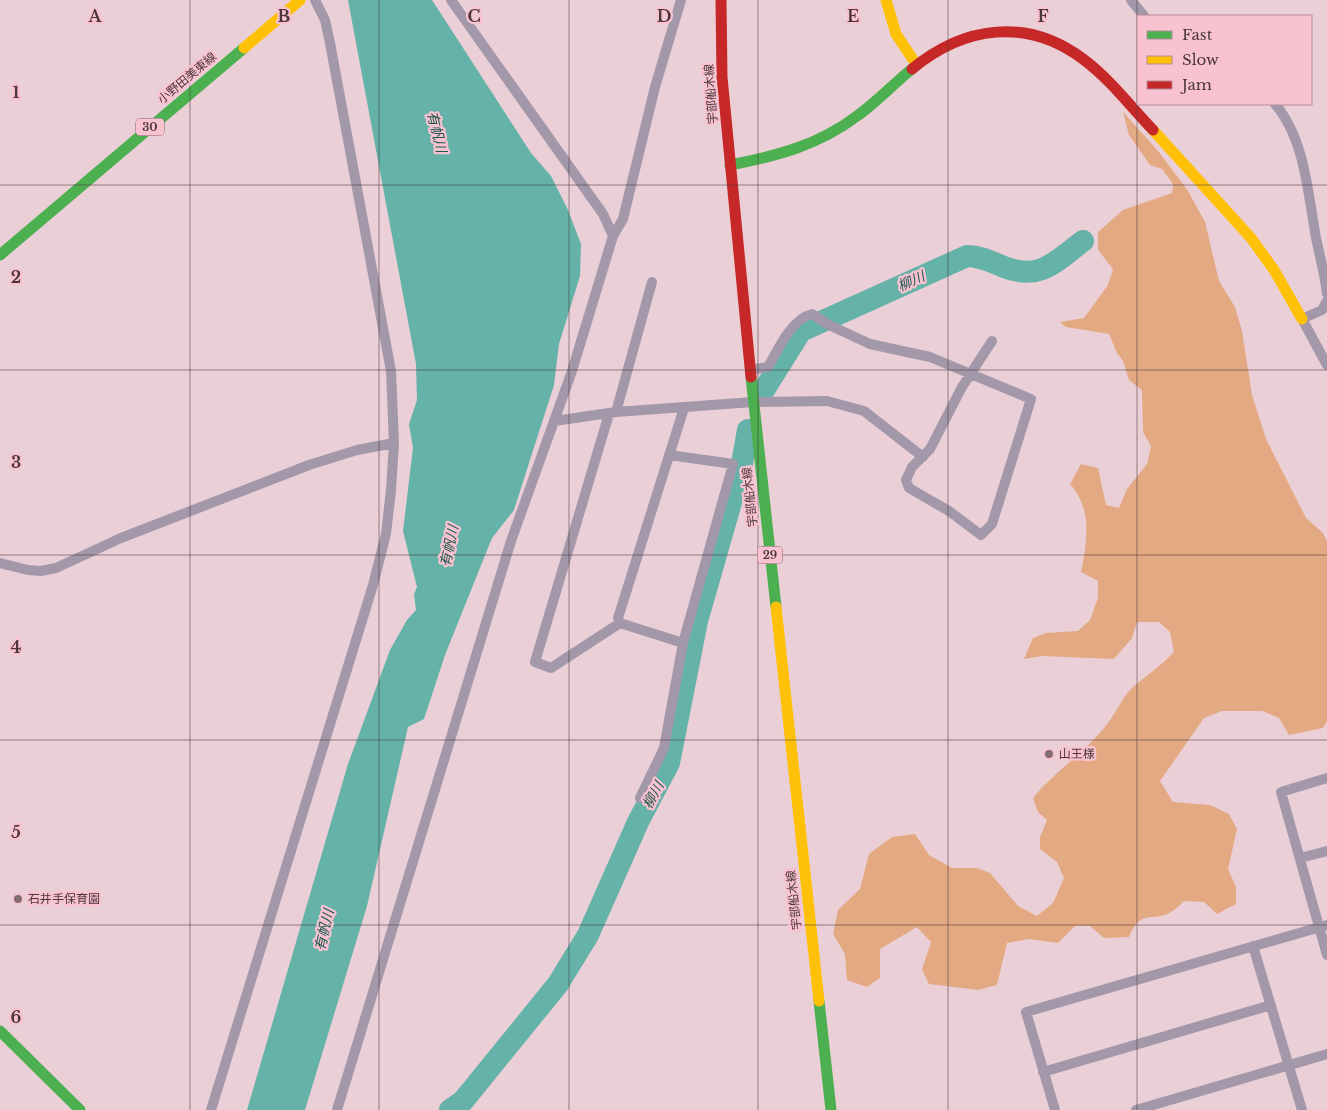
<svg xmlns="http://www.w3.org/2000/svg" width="1327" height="1110" font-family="'Libre Baskerville','Noto Sans JP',serif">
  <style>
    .forest { fill: #e3a982 }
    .water { fill: #64b2a8 }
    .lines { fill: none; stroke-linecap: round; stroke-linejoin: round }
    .river { stroke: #64b2a8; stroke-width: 22 }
    .street { stroke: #a298a9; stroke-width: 10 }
    .fast { stroke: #4caf50; stroke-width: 11 }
    .slow { stroke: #ffc107; stroke-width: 11 }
    .jam { stroke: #c62828; stroke-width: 11 }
    .grid { fill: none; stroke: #4b363c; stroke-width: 1; stroke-opacity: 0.55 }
    .poi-dot { fill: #836c72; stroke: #f8c2d1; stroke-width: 2 }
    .labels { text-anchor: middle; stroke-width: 4.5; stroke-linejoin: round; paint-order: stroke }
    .shield { fill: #f8c2d1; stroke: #7f6069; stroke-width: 1 }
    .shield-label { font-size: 11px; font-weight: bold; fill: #4b363c }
    .street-label { font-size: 12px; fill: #4b363c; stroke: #f8c2d1 }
    .poi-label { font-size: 12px; fill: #4b363c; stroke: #f8c2d1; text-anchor: start }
    .water-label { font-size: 14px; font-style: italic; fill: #16574d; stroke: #f8c2d1 }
    .grid-label { font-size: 16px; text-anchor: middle; font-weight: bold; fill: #4b363c; stroke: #f8c2d1; stroke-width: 4.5; stroke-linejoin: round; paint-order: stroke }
  </style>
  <rect width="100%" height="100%" fill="#ebcfd7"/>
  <path class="forest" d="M1123 112 1159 152 1188 191 1205 222 1219 281 1235 307 1242 331 1252 395 1266 439 1306 518 1323 533 1327 541V721L1323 728 1289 735 1279 718 1262 711H1222L1204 718 1160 781 1173 802 1210 805 1229 814 1237 829 1228 869 1236 887V904L1217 914 1204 902 1184 901C1180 905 1176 909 1171 912 1154 923 1141 907 1129 937L1104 938 1090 926H1075L1058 943 1029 939 1007 943 997 985 978 990 929 984 922 969 931 942 917 927 880 949V978L867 987 847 980 845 954 833 934 838 910 860 889 869 854 892 837 915 834 929 855 952 868H977L990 873 1018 906 1037 916 1053 903 1064 878 1057 862 1040 849V837L1047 820 1038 812 1033 798C1054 772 1083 754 1104 728 1115 716 1121 698 1133 687 1147 675 1161 666 1174 652L1170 632 1159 622H1137L1132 638 1114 659 1042 656 1024 659 1033 638 1046 633 1078 631 1090 620 1098 598V581L1081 572C1087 541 1093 510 1070 484L1081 464 1098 468 1106 505 1119 508 1127 489 1147 464 1151 446 1143 432 1142 390 1129 380 1123 361 1117 353 1109 334 1066 327 1060 322 1084 318 1108 285 1113 269 1098 250V232L1123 210 1172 193 1173 184 1162 169 1150 165 1129 135Z"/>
  <path class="water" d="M348 0H432L531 153 551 176 568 210 581 244 580 276 559 344 554 385 514 510 492 538 445 655 424 719 408 727 367 906 305 1110H247L348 764 390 650 407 620 416 610 414 594 417 587 403 531 413 448 409 424 417 400 416 364Z"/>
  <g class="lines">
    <path class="river" d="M764 390 801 331 967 256C981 256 992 262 1004 267 1040 281 1055 262 1083 241
      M450 1110 463 1101 558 984 588 935 638 822 669 763 697 621 742 464 748 430"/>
    <path class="street" d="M451 0 603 214 613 236
      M1131 0 1144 16
      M1275 104C1305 139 1308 194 1316 238 1320 257 1325 275 1327 294
      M1327 301 1322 310 1302 319 1327 365
      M750 370 768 367C778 350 791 319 812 314L827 324 870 344 930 357 1031 399 992 524 981 535 949 511 909 488 906 480 912 467 930 449 962 387 992 341
      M616 412 652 282
      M609 414 535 662 551 668 620 623
      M554 421 616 412 753 402 827 401 864 411 923 457
      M0 563 28 570 41 571 56 568 121 538 309 465 357 450 394 443
      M683 643 620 623 618 618 684 408
      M1327 778 1281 792 1327 955
      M640 798 664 748 683 643 733 464 669 455
      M1300 858 1327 851
      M1253 946 1302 1110
      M1043 1072 1271 1005
      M211 1110 373 585 386 534 391 490 394 443 391 371 330 43 325 20 315 0
      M337 1110 511 541 572 371 613 236 623 219 655 87 681 0
      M1055 1110 1026 1012 1327 925
      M1136 1110 1327 1054"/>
    <path class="fast" d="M730 165C777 156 819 145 857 116 877 102 893 84 912 69
      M0 255 244 48
      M751 377 776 607
      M819 1001 831 1110
      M0 1031 80 1110"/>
    <path class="slow" d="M886 0 896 34 916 64
      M244 48 300 0
      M1153 130 1251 238 1274 270 1302 319
      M776 607 819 1001"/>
    <path class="jam" d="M721 0 722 77 751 377
      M912 69C964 26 1027 17 1083 59 1110 79 1130 106 1153 130"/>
  </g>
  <path class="grid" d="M190 0V1110M379 0V1110M569 0V1110M758 0V1110M948 0V1110M1137 0V1110M0 185H1327M0 370H1327M0 555H1327M0 740H1327M0 925H1327"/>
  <g class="poi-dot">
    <circle cx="1049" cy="754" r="5"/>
    <circle cx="18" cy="899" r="5"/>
  </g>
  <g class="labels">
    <g class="shield">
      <rect x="136" y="118.5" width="28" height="17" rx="4"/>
      <rect x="757.5" y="546.5" width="25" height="17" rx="4"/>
    </g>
    <g class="shield-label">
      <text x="150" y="131">30</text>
      <text x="770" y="559">29</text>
    </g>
    <g class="street-label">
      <text transform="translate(187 78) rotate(-40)" y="4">小野田美東線</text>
      <text transform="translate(711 94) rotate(-94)" y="4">宇部船木線</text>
      <text transform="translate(750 497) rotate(-96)" y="4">宇部船木線</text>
      <text transform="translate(794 900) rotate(-96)" y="4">宇部船木線</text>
    </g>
    <g class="poi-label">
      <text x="1059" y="758">山王様</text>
      <text x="28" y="903">石井手保育園</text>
    </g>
    <g class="water-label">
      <text transform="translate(437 132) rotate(76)" y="5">有帆川</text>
      <text transform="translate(911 281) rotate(-24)" y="5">柳川</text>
      <text transform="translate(449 546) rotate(-78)" y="5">有帆川</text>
      <text transform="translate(653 795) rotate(-61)" y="5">柳川</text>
      <text transform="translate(324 930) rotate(-77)" y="5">有帆川</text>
    </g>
  </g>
  <g class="grid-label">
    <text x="95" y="22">A</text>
    <text x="284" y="22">B</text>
    <text x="474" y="22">C</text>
    <text x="664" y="22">D</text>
    <text x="853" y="22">E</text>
    <text x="1043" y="22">F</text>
    <text x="16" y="98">1</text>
    <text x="16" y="283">2</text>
    <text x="16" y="468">3</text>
    <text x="16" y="653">4</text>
    <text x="16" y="838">5</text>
    <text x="16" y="1023">6</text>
  </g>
  <rect x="1137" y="15" width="175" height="90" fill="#f8c2d1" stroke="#b38a95"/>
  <rect x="1147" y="31" width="25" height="8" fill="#4caf50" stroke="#b38a95"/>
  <text x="1182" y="40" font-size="15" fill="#4b363c">Fast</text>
  <rect x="1147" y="56" width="25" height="8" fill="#ffc107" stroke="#b38a95"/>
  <text x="1182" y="65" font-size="15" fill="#4b363c">Slow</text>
  <rect x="1147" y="81" width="25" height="8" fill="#c62828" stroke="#b38a95"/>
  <text x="1182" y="90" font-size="15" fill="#4b363c">Jam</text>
</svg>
